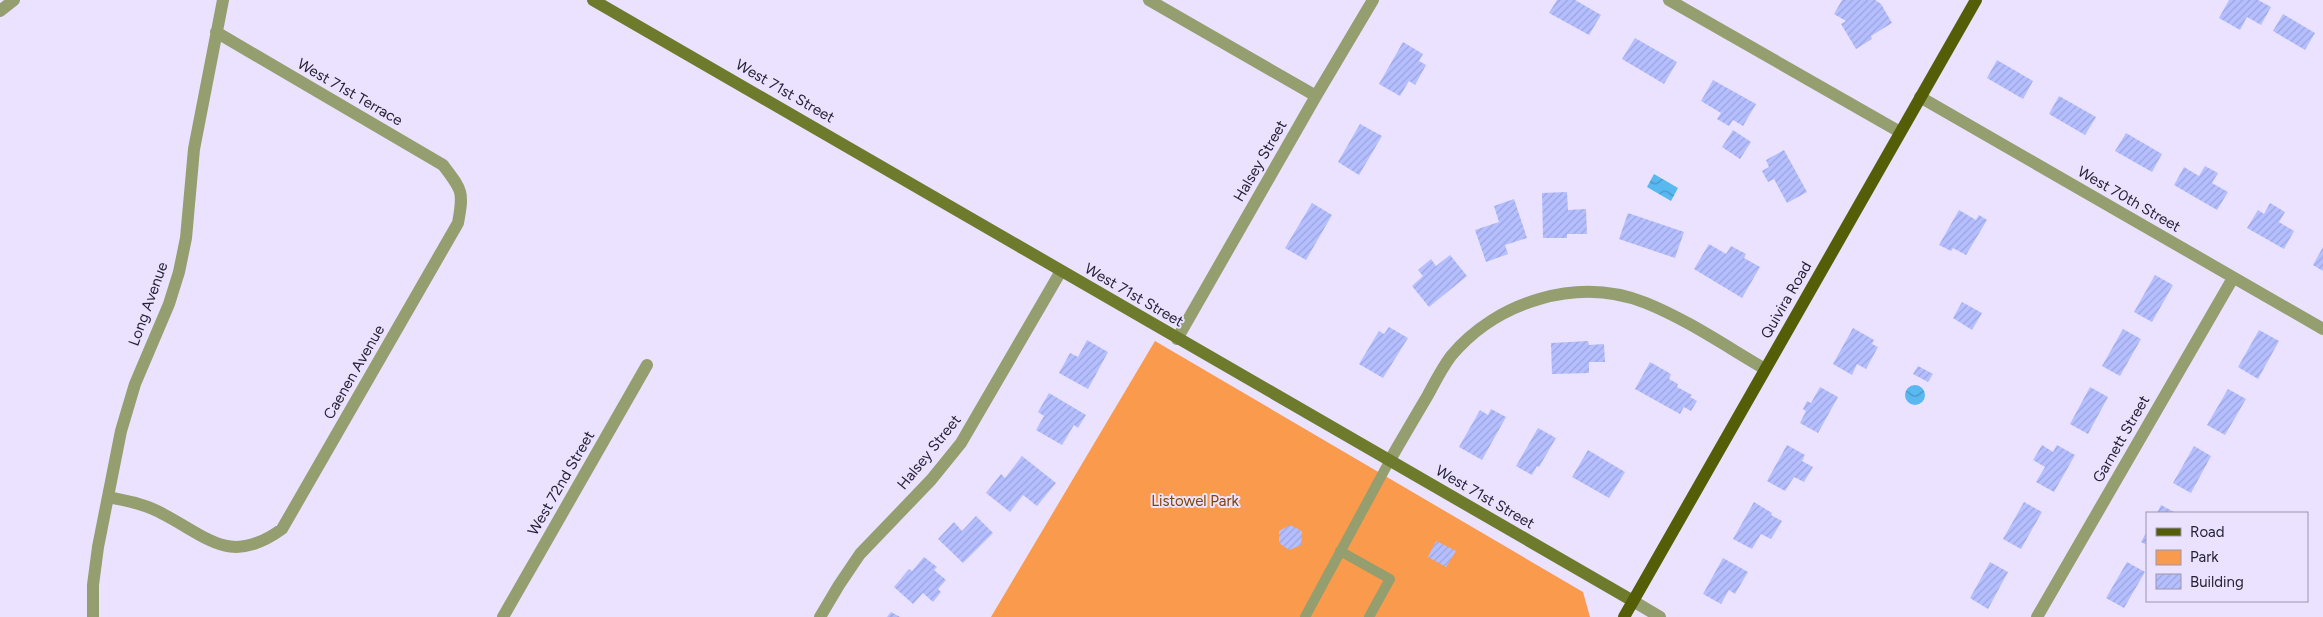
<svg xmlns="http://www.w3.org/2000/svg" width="2323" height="617" font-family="Figtree,sans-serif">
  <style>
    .park { fill: #f99a4d }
    .water { fill: url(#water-waves) }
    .building { fill: url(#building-hatch) }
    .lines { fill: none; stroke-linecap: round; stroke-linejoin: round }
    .lane { stroke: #949e6e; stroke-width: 10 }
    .street { stroke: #949e6e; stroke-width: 12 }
    .secondary { stroke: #6e7a2c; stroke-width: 12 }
    .primary { stroke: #535e07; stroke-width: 12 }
    .labels { text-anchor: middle; stroke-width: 4; stroke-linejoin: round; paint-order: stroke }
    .street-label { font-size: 15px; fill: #282334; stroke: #eae2ff }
    .park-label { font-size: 15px; fill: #824402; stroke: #eae2ff }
  </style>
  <defs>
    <pattern id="water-waves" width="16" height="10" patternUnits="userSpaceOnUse" patternTransform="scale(1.25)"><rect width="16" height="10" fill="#58b8f0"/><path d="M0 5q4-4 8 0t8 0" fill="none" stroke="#4995c3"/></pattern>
    <pattern id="building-hatch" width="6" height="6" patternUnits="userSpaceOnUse" patternTransform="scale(1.25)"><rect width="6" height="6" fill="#b5bfff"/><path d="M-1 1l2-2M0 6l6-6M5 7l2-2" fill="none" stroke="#9ca4db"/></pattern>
  </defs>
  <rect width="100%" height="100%" fill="#eae2ff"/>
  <path class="park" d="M1155 341 1583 592 1590 617H991Z"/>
  <path class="water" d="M1654 174 1678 188 1671 201 1647 187Z
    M1905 395a10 10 0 1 1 20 0a10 10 0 1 1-20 0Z"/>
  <path class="building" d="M1557 0H1575L1601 15 1589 35 1549 13Z
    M1842 0H1875L1881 4 1892 23 1871 36 1872 39 1856 49 1841 24 1846 21 1834 14Z
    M2229 0H2258L2271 7 2261 25 2247 17 2240 30 2219 18Z
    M2283 14 2315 33 2305 50 2273 31Z
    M1635 38 1677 62 1664 84 1622 59Z
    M1403 42 1423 54 1419 61 1426 65 1415 85 1409 81 1400 96 1379 84Z
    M1997 60 2033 81 2023 99 1987 78Z
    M1713 80 1756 104 1743 126 1733 120 1729 126 1717 119 1721 113 1701 101Z
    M2059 96 2096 117 2085 135 2049 114Z
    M1360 124 1382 136 1359 175 1338 162Z
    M1733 130 1751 142 1740 159 1722 147Z
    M2126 133 2162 154 2152 172 2115 151Z
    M1784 150 1807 192 1787 203 1774 179 1768 182 1762 171 1769 167 1766 160Z
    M2205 166 2218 173 2212 183 2228 192 2217 210 2174 185 2184 167 2199 176Z
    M1567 192 1568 210 1586 209 1587 234H1567V238H1543L1542 193Z
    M1514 199 1527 238 1505 245 1508 254 1486 262 1475 230 1499 222 1494 206Z
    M1312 203 1332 215 1306 260 1285 248Z
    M2270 203 2285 212 2279 222 2294 231 2284 249 2247 228 2258 210 2264 214Z
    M1959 210 1976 220 1979 215 1987 220 1966 255 1953 248 1951 251 1939 245Z
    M1628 213 1684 232 1675 258 1619 239Z
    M1709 244 1726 254 1731 246 1746 254 1744 258 1760 267 1742 298 1694 269Z
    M2323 247V271L2313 265Z
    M1450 255 1467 276 1429 307 1412 286 1423 276 1418 270 1431 259 1436 266Z
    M2155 275 2173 285 2152 322 2134 312Z
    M1962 302 1982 313 1972 330 1953 318Z
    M1389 327 1408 338 1383 378 1359 364 1379 331 1384 334Z
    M1853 328 1874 340 1872 344 1878 347 1866 369 1857 364 1852 375 1833 364Z
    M2123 329 2141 339 2120 376 2102 366Z
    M2259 330 2279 341 2258 379 2238 367Z
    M1087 340 1108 352 1088 389 1059 373 1070 353 1078 357Z
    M1588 341 1589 345 1604 344 1605 362H1589V373L1552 374 1551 343Z
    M1650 362 1671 374 1669 379 1678 384 1677 387 1692 395 1690 397 1697 401 1691 411 1684 407 1680 414 1635 389Z
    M1918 366 1933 374 1928 382 1913 374Z
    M1820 387 1838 397 1818 433 1800 423 1806 411 1803 409 1807 401 1811 403Z
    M2090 387 2108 397 2088 434 2070 424Z
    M2228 389 2246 399 2225 435 2207 425Z
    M1049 393 1086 415 1078 428 1074 425 1062 445 1036 430 1044 416 1038 412Z
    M1491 409 1506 417 1482 460 1459 447 1480 410 1488 415Z
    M1538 428 1556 438 1539 467 1537 466 1532 475 1516 466Z
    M1787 445 1805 455 1802 461 1813 467 1804 482 1794 477 1785 491 1767 481Z
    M2042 445 2053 452 2057 445 2075 455 2054 492 2036 482 2045 467 2033 460Z
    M2194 446 2211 456 2191 493 2173 483Z
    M1588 450 1625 472 1609 498 1572 477Z
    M1022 456 1056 483 1037 506 1023 495 1010 512 986 493 1001 474 1005 478Z
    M1754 502 1772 513 1771 515 1782 521 1771 539 1761 534 1752 549 1733 539Z
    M2024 502 2042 512 2021 549 2003 539Z
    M2161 505 2176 513H2157Z
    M976 516 993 533 963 563 938 539 954 522 962 531Z
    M1290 525 1302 531 1301 545 1289 550 1279 543V531Z
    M2147 531V545L2141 542Z
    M1436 541 1456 551 1446 567 1428 557Z
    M924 557 937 567 934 570 946 580 938 589 941 592 933 602 923 593 913 604 894 587 909 569 912 571Z
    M1723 558 1748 572 1735 594 1729 590 1721 604 1703 594Z
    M1990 562 2008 572 1988 609 1970 598Z
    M2127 562 2145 572 2124 608 2106 598Z
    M891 612 900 617H887Z"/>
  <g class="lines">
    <path class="lane" d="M1340 551 1390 579 1369 617
      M1305 617 1390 460"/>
    <path class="street" d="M1149 0 1316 96
      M1669 0 1900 132
      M0 11 14 0
      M1920 97 2323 329
      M1177 339 1316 96 1373 0
      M1390 460C1402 439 1415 417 1428 395 1435 382 1442 368 1451 356 1497 301 1578 276 1646 303 1688 320 1727 347 1765 369
      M108 497C127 501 146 504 163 514 209 538 231 566 282 529L458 223C464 191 462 190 443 165L216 32
      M1633 601 1660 617
      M93 617V585L98 547 121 431 135 384 169 304 179 272 186 238 194 149 223 0
      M503 617 647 365
      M820 617 839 585 860 554 931 480 961 443 1061 271
      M2037 617 2233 278"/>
    <path class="secondary" d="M593 0 1633 601"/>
    <path class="primary" d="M1624 617 1976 0"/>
  </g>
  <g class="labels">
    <g class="street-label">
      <text transform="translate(785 91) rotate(30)" y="5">West 71st Street</text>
      <text transform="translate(350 92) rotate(30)" y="5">West 71st Terrace</text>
      <text transform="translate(1260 161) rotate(-60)" y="5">Halsey Street</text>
      <text transform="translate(2129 199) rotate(30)" y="5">West 70th Street</text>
      <text transform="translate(1134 295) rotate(30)" y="5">West 71st Street</text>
      <text transform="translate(1786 300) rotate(-60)" y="5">Quivira Road</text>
      <text transform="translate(148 304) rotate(-70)" y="5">Long Avenue</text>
      <text transform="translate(354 372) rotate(-60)" y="5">Caenen Avenue</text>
      <text transform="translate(2121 439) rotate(-60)" y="5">Garnett Street</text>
      <text transform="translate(929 452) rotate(-51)" y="5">Halsey Street</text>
      <text transform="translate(561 483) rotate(-60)" y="5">West 72nd Street</text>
      <text transform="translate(1485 497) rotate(30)" y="5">West 71st Street</text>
    </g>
    <g class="park-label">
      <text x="1195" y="506">Listowel Park</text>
    </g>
  </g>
  <rect x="2146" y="512" width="162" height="90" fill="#eae2ff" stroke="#9c96ae"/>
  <rect x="2156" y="528" width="25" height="8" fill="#535e07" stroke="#9c96ae"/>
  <text x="2190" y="537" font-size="15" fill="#282334">Road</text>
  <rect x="2156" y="550" width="25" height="15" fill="#f99a4d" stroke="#9c96ae"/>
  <text x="2190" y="562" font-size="15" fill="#282334">Park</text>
  <rect x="2156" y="574" width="25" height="15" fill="url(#building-hatch)" stroke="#9c96ae"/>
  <text x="2190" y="587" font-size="15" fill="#282334">Building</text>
</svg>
